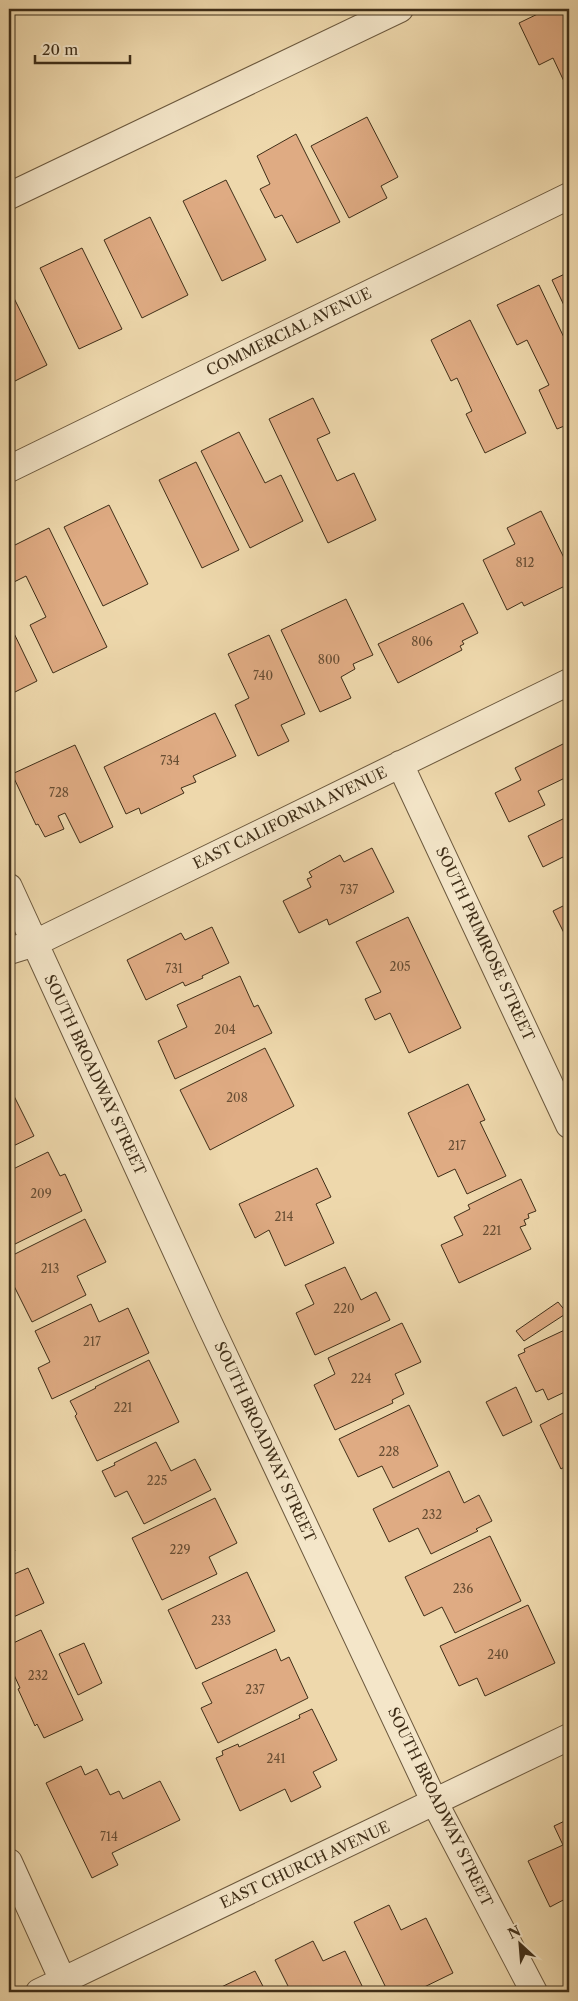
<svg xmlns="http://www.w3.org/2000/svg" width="578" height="2001" font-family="'Libre Caslon Text',serif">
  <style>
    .building { fill: #dfab83; stroke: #3f2e18 }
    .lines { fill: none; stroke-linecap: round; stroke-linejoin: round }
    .minor-casing { stroke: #6b583d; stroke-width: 28 }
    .minor { stroke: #f4e6c9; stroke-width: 26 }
    .labels { text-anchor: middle; stroke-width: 4.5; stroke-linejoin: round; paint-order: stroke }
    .number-label { font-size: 12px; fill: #674d33 }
    .street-label { font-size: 15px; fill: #3f2e18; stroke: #f4e6c9 }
  </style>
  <rect width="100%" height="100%" fill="#eed8ac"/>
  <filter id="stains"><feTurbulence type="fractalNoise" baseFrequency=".004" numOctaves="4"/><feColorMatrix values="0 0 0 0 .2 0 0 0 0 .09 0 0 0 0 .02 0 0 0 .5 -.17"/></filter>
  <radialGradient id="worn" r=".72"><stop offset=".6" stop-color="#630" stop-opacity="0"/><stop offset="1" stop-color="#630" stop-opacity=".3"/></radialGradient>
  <path class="building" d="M548 9H569V92L553 58 539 65 519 23Z
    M367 117 398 177 381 186 387 198 349 218 311 146Z
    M296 134 340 222 297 243 282 215 275 218 260 189 270 184 257 156Z
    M226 180 266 260 222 281 183 201Z
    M150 217 188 295 142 318 104 240Z
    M82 248 122 329 79 349 40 268Z
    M569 272V316L552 280Z
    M539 285 569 348V424L557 429 539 390 549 385 527 340 517 345 497 305Z
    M9 288 47 365 9 384Z
    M470 320 526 433 485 453 466 414 472 411 457 378 451 381 431 340Z
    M313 398 330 433 317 439 337 481 354 473 376 520 328 543 269 419Z
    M239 432 265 483 281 475 303 521 250 548 201 451Z
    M196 462 239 550 202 568 159 480Z
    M109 505 148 584 103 606 64 527Z
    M541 511 568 566 564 568 569 579V584L524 606 522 602 507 610 483 560 515 544 507 528Z
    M49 528 107 647 53 673 30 625 46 617 26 576 10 584 9 580V548Z
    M346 599 373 655 353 664 355 669 341 677 351 698 320 712 281 630Z
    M463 603 478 633 462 641 464 644 460 646 462 650 398 683 378 644Z
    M9 623 37 681 9 695Z
    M269 635 305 714 281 725 289 741 258 756 235 705 249 698 228 654Z
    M215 713 236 756 193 776 196 782 181 788 184 793 141 814 139 808 126 814 104 767Z
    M569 741V776L538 791 545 805 509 822 495 793 521 780 515 768Z
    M75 745 113 827 80 843 65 813 58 816 64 829 45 837 38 824 36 825 12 774Z
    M569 816V870L563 857 543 867 528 836Z
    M372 848 394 892 329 925 327 919 299 933 283 901 311 887 307 879 312 877 309 872 340 855 344 862Z
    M569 903V943L553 911Z
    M408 917 461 1028 409 1053 390 1013 375 1020 365 999 381 992 356 942Z
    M212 927 229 963 202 976 203 978 185 986 183 982 146 1000 127 960 181 933 185 940Z
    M240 976 254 1007 258 1005 272 1033 175 1079 158 1041 187 1027 177 1005Z
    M265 1048 294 1106 210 1150 180 1090Z
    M468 1084 485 1120 480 1122 506 1176 467 1194 455 1169 438 1177 408 1113Z
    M9 1086 34 1136 9 1148Z
    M48 1152 60 1176 65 1174 82 1211 9 1247V1171Z
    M317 1168 331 1197 316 1204 334 1243 285 1266 269 1230 255 1238 239 1204Z
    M521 1179 536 1211 528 1214 529 1218 524 1220 526 1225 520 1227 531 1249 459 1283 441 1245 463 1235 454 1217 470 1209 468 1205Z
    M85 1219 106 1262 77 1276 86 1295 32 1322 9 1276V1257Z
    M345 1267 361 1300 376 1292 390 1320 315 1355 296 1313 314 1304 305 1285Z
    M558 1302 567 1313 524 1341 516 1331Z
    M91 1304 99 1322 128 1308 149 1353 52 1399 38 1368 50 1362 35 1331Z
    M402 1323 421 1362 395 1374 404 1394 392 1400 393 1403 335 1430 314 1385 335 1374 328 1358Z
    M569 1328V1390L548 1400 543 1389 536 1392 518 1355 525 1352 524 1349Z
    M149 1360 179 1422 97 1461 75 1416 77 1414 70 1401 96 1388 95 1387Z
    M516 1387 532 1422 503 1436 486 1402Z
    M409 1405 438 1466 393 1488 382 1466 358 1477 339 1439Z
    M569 1410V1464L561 1469 540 1425Z
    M156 1442 171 1471 195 1459 211 1490 144 1524 127 1491 115 1497 102 1471 115 1465 114 1463Z
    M449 1471 464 1503 479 1495 492 1521 476 1529 478 1531 431 1554 418 1528 389 1542 373 1509Z
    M215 1498 237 1543 209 1557 217 1574 162 1600 132 1538Z
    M490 1536 521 1601 455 1633 442 1607 424 1616 405 1577Z
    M9 1538 15 1551 9 1554Z
    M9 1568 12 1575 28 1568 44 1603 9 1619Z
    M247 1572 275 1631 196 1669 168 1610Z
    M528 1605 555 1663 485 1696 477 1678 459 1686 440 1646Z
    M41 1630 83 1720 44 1738 37 1724 35 1726 18 1689 20 1688 9 1664V1645Z
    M84 1643 102 1683 78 1695 59 1654Z
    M276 1649 281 1661 289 1657 308 1698 218 1743 201 1708 212 1703 202 1683Z
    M312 1709 337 1760 313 1772 321 1787 291 1802 285 1789 240 1811 216 1758 223 1755 222 1751 238 1744 239 1747 300 1718 299 1715Z
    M81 1766 85 1775 97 1769 110 1795 119 1791 123 1799 160 1781 180 1820 112 1853 118 1865 92 1878 46 1783Z
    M569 1819V1897L550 1907 528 1861 563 1845 554 1826Z
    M389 1905 401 1930 426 1918 453 1973 414 1992H388L354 1922Z
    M313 1941 323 1961 345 1951 365 1992H291L275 1960Z
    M255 1971 266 1992H216L215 1990Z"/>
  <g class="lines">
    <g class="minor-casing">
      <path id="minor" d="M9 196 400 9
        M9 469 569 196
        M400 764 569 1125
        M9 887 209 1323 435 1803 534 1992
        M9 951 35 943 569 682
        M9 1862 63 1981
        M39 1992 569 1737"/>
    </g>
    <use href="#minor" class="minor"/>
  </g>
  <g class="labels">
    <g class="number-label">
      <text x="525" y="567">812</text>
      <text x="422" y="646">806</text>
      <text x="329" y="664">800</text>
      <text x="263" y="680">740</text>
      <text x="170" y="765">734</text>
      <text x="59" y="797">728</text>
      <text x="349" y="894">737</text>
      <text x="400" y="971">205</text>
      <text x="174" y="973">731</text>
      <text x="225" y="1034">204</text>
      <text x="237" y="1102">208</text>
      <text x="457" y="1150">217</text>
      <text x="41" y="1198">209</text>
      <text x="284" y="1221">214</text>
      <text x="492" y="1235">221</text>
      <text x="50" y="1273">213</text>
      <text x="344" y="1313">220</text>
      <text x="92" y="1346">217</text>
      <text x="361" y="1383">224</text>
      <text x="123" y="1412">221</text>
      <text x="389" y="1456">228</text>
      <text x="157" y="1485">225</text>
      <text x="432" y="1519">232</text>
      <text x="180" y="1554">229</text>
      <text x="463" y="1593">236</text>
      <text x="221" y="1625">233</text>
      <text x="498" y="1659">240</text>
      <text x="38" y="1680">232</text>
      <text x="255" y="1694">237</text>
      <text x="276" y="1763">241</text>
      <text x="109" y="1841">714</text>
    </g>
    <g class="street-label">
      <text transform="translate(289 332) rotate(-26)" y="5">COMMERCIAL AVENUE</text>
      <text transform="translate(290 818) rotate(-26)" y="5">EAST CALIFORNIA AVENUE</text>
      <text transform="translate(485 944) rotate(65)" y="5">SOUTH PRIMROSE STREET</text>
      <text transform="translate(95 1075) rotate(65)" y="5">SOUTH BROADWAY STREET</text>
      <text transform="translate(265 1442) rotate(65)" y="5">SOUTH BROADWAY STREET</text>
      <text transform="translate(440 1807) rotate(64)" y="5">SOUTH BROADWAY STREET</text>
      <text transform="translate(305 1865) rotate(-25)" y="5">EAST CHURCH AVENUE</text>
    </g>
  </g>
  <rect width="578" height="2001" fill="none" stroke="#eed8ac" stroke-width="30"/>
  <rect x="10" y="10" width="558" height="1981" fill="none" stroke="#3f2e18" stroke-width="2.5"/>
  <rect x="15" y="15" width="548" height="1971" fill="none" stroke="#3f2e18"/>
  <g transform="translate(520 1944) rotate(334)" stroke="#f4e6c9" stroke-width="4" paint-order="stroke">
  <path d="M0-4L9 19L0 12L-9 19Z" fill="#3f2e18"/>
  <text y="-8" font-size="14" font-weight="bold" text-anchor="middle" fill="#3f2e18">N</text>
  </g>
  <path d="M35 55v8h95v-8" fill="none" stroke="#3f2e18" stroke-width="2.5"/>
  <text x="42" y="55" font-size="15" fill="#3f2e18" stroke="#f4e6c9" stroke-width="4" paint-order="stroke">20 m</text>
  <rect width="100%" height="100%" filter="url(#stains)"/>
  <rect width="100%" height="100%" fill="url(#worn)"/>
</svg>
